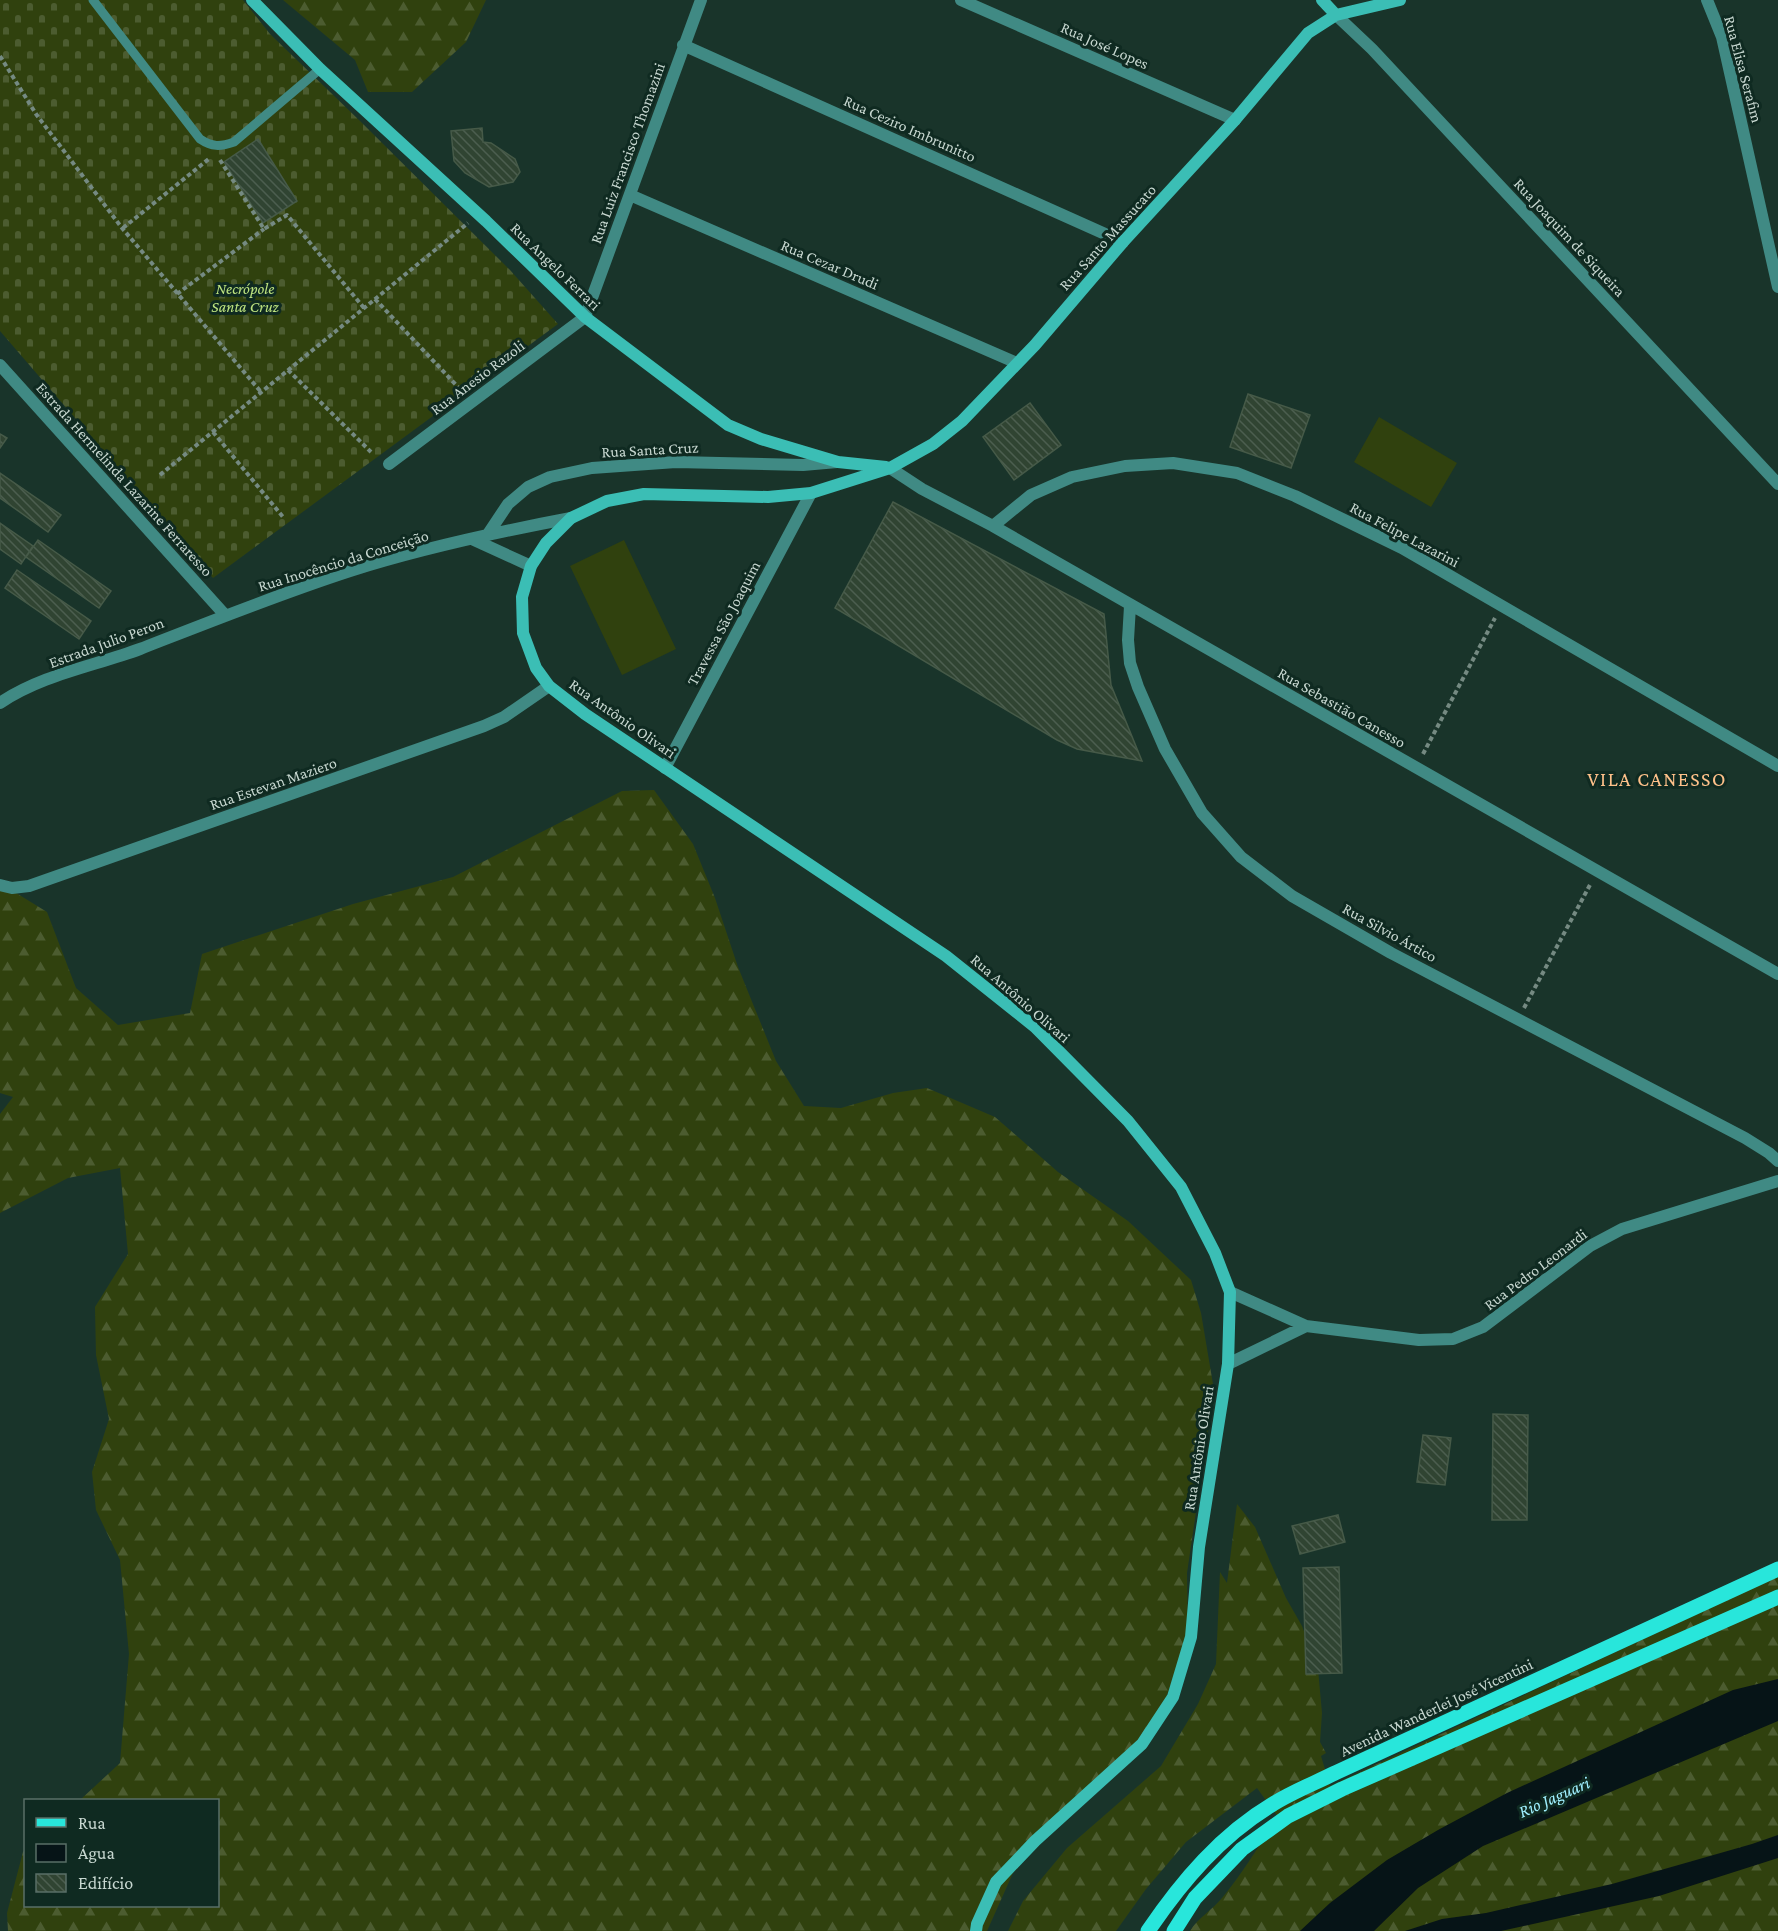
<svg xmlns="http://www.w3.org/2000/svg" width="1778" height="1931" font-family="'Crimson Pro',serif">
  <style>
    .forest { fill: url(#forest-firs) }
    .cemetery { fill: url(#cemetery-stones) }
    .pitch { fill: #30410e }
    .water { fill: #061417 }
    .building { fill: url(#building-back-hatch); stroke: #465a48; stroke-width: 1.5 }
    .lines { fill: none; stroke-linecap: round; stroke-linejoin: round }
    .path { stroke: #758a82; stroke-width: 4; stroke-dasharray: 4.5 3; stroke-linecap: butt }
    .lane { stroke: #408a84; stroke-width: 9 }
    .street { stroke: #408a84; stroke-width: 12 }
    .secondary { stroke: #3bbeb5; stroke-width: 12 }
    .primary { stroke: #28e6db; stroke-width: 15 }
    .labels { text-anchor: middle; stroke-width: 6; stroke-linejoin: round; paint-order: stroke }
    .street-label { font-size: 16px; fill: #c7d7d0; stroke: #0f2a21 }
    .park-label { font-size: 16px; font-style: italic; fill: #bde37f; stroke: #0f2a21 }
    .water-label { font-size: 18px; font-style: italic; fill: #a0f0ff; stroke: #0f2a21 }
    .quarter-label { font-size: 20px; letter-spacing: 1.5px; fill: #fec18a; stroke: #0f2a21 }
  </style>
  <defs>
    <pattern id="forest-firs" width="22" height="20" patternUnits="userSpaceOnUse" patternTransform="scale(1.5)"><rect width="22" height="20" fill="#30410e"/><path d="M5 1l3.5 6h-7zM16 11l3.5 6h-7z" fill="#4c5c30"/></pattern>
    <pattern id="cemetery-stones" width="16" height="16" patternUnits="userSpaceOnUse" patternTransform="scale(1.5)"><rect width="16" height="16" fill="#30410e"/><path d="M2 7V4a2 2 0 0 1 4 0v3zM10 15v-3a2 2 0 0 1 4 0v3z" fill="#4c5c30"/></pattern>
    <pattern id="building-back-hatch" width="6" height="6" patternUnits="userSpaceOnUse" patternTransform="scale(1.5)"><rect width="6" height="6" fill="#304432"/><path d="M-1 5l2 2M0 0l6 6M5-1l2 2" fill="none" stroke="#4c5e4f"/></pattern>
  </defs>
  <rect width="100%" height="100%" fill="#19342a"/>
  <path class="forest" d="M283 0H486L466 42 412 92H368L355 60Z
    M654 790 693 844 715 898 738 967 776 1061 804 1106 841 1108 893 1093 927 1088 995 1117 1058 1172 1128 1221 1191 1280 1201 1313 1214 1390 1187 1573 1188 1633 1157 1725 1068 1810 1013 1873 987 1931H8L7 1913 23 1852 25 1850 26 1906H218V1800H80L120 1763 129 1654 120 1560 96 1510 92 1472 109 1419 96 1355 95 1307 128 1254 120 1168 68 1178 0 1213V1114L13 1097 0 1093V883L47 912 76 988 118 1025 190 1013 202 954 353 904 453 877 622 791Z
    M1237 1504 1255 1527 1286 1598 1302 1626 1318 1669 1322 1713 1320 1742 1326 1753 1321 1756 1330 1786 1778 1576V1931H1190C1198 1918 1212 1910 1222 1898 1243 1873 1260 1844 1278 1817L1257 1788 1186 1842 1146 1889 1116 1931H1008L1023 1901 1067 1848 1161 1766 1198 1704 1216 1664 1220 1572 1227 1583Z"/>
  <path class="cemetery" d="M0 0H243L270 34 359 120 510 270 558 324 213 578 0 331Z"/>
  <path class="pitch" d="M1379 417 1457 463 1431 507 1354 462Z
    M624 540 676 649 622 675 570 566Z"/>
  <path class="water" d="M1778 1679V1721L1483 1846 1418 1888 1374 1931H1300L1330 1903 1387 1860 1438 1830 1507 1793 1733 1690Z
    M1778 1835V1858L1659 1896 1501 1931H1405L1442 1919 1486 1913 1612 1884 1752 1844Z"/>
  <path class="building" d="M482 128 483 142 491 143 515 159 520 172 513 182 489 187 465 173 454 161 451 131Z
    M258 139 297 201 263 223 224 162Z
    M1248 394 1310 415 1291 468 1230 447Z
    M1030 403 1061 445 1014 480 983 437Z
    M0 434 7 438 0 448Z
    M0 473 61 515 48 532 0 498Z
    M893 502 1104 614 1111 685 1142 761 1077 749 1057 740 835 608Z
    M0 523 33 546 21 564 0 549Z
    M38 540 111 591 99 608 26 557Z
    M17 570 91 621 79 639 5 588Z
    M1493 1414 1528 1415 1527 1520H1492Z
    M1423 1435 1451 1438 1445 1485 1417 1482Z
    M1338 1515 1345 1542 1300 1554 1292 1526Z
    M1339 1567 1342 1673 1306 1674 1303 1568Z"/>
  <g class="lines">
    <path class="path" d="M0 56 36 114 122 228 261 392
      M220 160 264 229 287 215 364 308
      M123 228 210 158
      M177 294 264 229
      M375 299 458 387
      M288 370 371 452
      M213 432 283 517
      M160 475 468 223
      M1423 754 1495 618
      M1524 1008 1591 883"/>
    <path class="lane" d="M93 0 200 139C212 147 220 147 234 142L320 69"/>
    <path class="street" d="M961 0 1235 120
      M1707 0 1722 37 1778 287
      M1336 15 1372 49 1778 484
      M683 45 1123 242
      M630 195 1017 363
      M0 365 225 615
      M389 464 585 317 701 0
      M890 468 922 489 993 526 1778 974
      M993 526 1031 495 1072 477 1125 466 1173 463 1237 473 1295 496 1402 548 1778 766
      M488 534 508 504 528 487 550 477 592 468 676 462 803 465 837 462
      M472 539 531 566
      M1130 606 1128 640 1130 663 1138 687 1165 749 1202 813 1241 857 1292 896 1391 953 1745 1138 1769 1153 1778 1161
      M0 703C41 675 94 666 140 649 209 622 279 594 350 571 422 548 497 532 571 518
      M665 768 811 493
      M0 885 12 888 29 886 484 726 504 717 549 686
      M1230 1292 1306 1326 1419 1340 1453 1339 1483 1327 1590 1246 1622 1229 1778 1181
      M1228 1364 1306 1326"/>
    <path class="secondary" d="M252 0 320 69 486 221 585 317 728 425 761 439 838 462 886 467
      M1322 0 1336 15
      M976 1931 977 1924 996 1882 1035 1841 1142 1744 1173 1697 1191 1637 1199 1547 1228 1364 1230 1292 1215 1253 1181 1187 1128 1121 1035 1027 946 956 585 714 549 686 536 668 523 633 522 597 531 566 546 543 571 518 607 501 644 494 768 497 811 493 890 468 933 444 962 421 1035 345 1123 242 1235 120 1308 33 1336 15 1400 0"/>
    <path class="primary" d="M1148 1931C1182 1881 1221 1835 1273 1804 1292 1792 1315 1783 1335 1773L1778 1569
      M1174 1931 1195 1898 1242 1849 1288 1816 1342 1789 1778 1597"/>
  </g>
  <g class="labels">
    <g class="street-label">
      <text transform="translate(1105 45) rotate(24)" y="6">Rua José Lopes</text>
      <text transform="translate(1744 69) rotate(75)" y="6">Rua Elisa Serafim</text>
      <text transform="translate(910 128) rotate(24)" y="6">Rua Ceziro Imbrunitto</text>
      <text transform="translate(627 153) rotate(-70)" y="6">Rua Luiz Francisco Thomazini</text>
      <text transform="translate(1107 237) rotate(-48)" y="6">Rua Santo Massucato</text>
      <text transform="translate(1570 237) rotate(47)" y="6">Rua Joaquim de Siqueira</text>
      <text transform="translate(830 264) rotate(23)" y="6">Rua Cezar Drudi</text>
      <text transform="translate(556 266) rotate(44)" y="6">Rua Angelo Ferrari</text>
      <text transform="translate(477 377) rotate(-37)" y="6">Rua Anesio Razoli</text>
      <text transform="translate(650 449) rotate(-3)" y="6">Rua Santa Cruz</text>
      <text transform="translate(125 479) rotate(48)" y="6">Estrada Hermelinda Lazarine Ferraresso</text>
      <text transform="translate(1405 534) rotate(28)" y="6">Rua Felipe Lazarini</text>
      <text transform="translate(343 560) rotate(-17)" y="6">Rua Inocêncio da Conceição</text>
      <text transform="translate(723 623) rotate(-62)" y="6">Travessa São Joaquim</text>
      <text transform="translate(106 642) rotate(-20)" y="6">Estrada Julio Peron</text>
      <text transform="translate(1342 707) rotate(30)" y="6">Rua Sebastião Canesso</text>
      <text transform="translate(623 718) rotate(35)" y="6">Rua Antônio Olivari</text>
      <text transform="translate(273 783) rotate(-19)" y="6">Rua Estevan Maziero</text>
      <text transform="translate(1390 932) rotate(29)" y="6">Rua Silvio Ártico</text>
      <text transform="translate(1021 998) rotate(41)" y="6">Rua Antônio Olivari</text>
      <text transform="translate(1535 1269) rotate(-37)" y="6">Rua Pedro Leonardi</text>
      <text transform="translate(1198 1448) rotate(-81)" y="6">Rua Antônio Olivari</text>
      <text transform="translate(1436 1707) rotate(-25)" y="6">Avenida Wanderlei José Vicentini</text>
    </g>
    <g class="park-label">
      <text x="245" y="294">Necrópole<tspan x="245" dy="18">Santa Cruz</tspan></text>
    </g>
    <g class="water-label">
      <text transform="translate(1554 1797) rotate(-24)" y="6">Rio Jaguari</text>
    </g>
    <g class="quarter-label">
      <text x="1657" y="786">VILA CANESSO</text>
    </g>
  </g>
  <rect x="24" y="1799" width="195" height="108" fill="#0f2a21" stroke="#596f67" stroke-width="1.5"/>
  <rect x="36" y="1818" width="30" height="9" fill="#28e6db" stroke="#596f67" stroke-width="1.5"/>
  <text x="78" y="1829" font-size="18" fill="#c7d7d0">Rua</text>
  <rect x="36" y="1844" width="30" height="18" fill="#061417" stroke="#596f67" stroke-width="1.5"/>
  <text x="78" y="1859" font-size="18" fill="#c7d7d0">Água</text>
  <rect x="36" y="1874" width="30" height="18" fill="url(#building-back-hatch)" stroke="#596f67" stroke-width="1.5"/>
  <text x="78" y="1889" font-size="18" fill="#c7d7d0">Edifício</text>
</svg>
